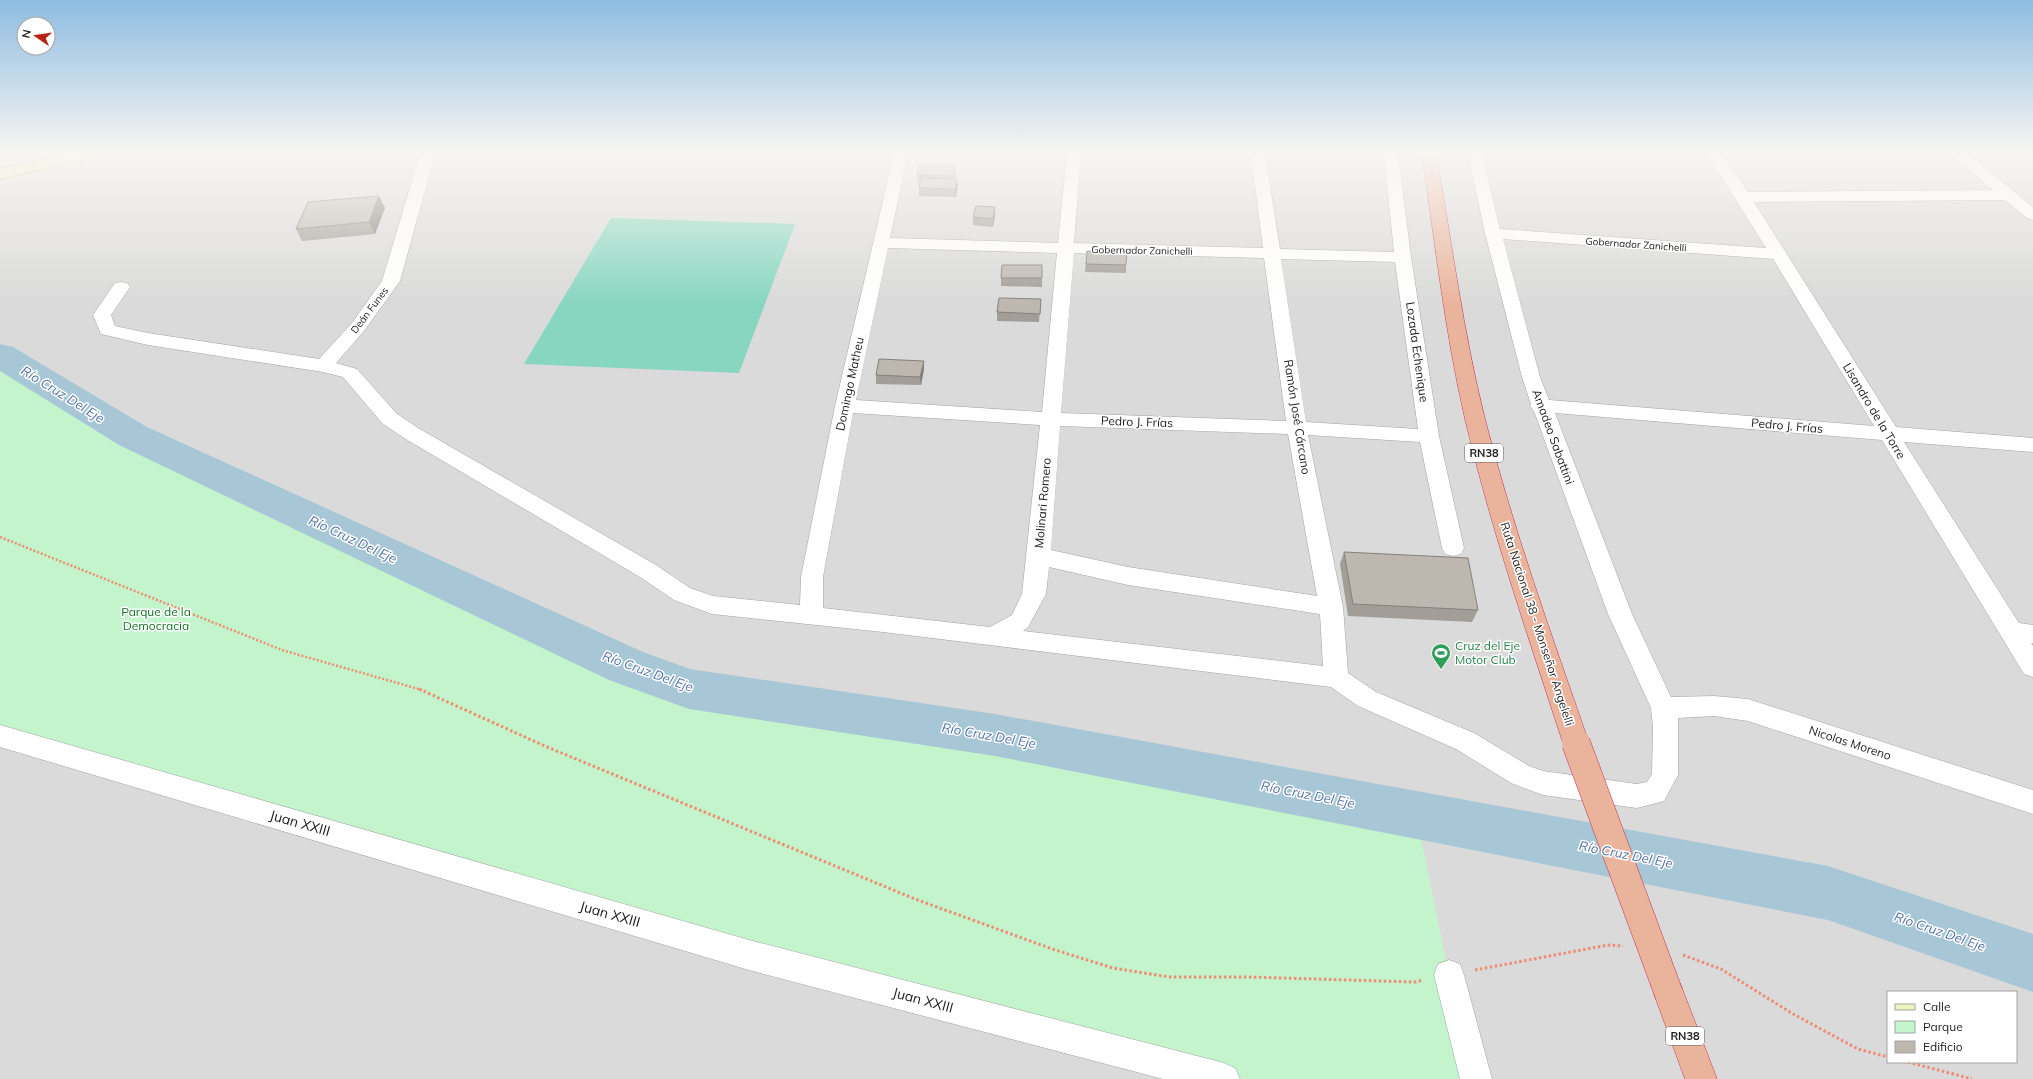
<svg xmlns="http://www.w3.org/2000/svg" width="2033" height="1079" font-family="Mulish,sans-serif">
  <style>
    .residential { fill: #dadada; fill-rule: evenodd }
    .park { fill: #c3f4cc }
    .pitch { fill: #87d6c0 }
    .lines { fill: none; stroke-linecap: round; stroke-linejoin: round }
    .river { fill: #a7c7d7; fill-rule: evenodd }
    .minor-casing { stroke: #a3a3a3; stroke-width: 1 }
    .tertiary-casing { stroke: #a3a3a3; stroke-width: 1 }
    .secondary-casing { stroke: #566a0d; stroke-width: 1 }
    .trunk-casing { stroke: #c93255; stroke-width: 1 }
    .path-far1 { stroke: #ee8d73; stroke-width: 2.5; stroke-dasharray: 2 2; stroke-linecap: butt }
    .path { stroke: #ee8d73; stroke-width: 3; stroke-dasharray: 2.5 2.5; stroke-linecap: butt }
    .minor { fill: #fff; fill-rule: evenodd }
    .tertiary { fill: #fff; fill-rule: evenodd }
    .secondary { fill: #ebf4ba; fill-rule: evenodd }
    .trunk { fill: #eab49c; fill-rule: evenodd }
    .trunk-bridge-casing { stroke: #c93255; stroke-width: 29; stroke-linecap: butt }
    .trunk-bridge { stroke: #eab49c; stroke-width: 28 }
    .wall { fill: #a39d97 }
    .shaded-wall { fill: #84807b }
    .building { fill: #bdb7b0; stroke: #84807b }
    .labels { text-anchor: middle; stroke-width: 3; stroke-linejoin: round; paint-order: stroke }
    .far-street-label { font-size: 10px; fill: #1c1c1c; stroke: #fff }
    .shield { fill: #fff; stroke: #606060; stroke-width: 1 }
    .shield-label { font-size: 11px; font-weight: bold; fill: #1c1c1c }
    .street-label { font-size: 12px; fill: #1c1c1c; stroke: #fff }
    .park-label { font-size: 12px; fill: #147126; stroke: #fff }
    .leisure-label { font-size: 12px; fill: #27864d; stroke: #fff; text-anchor: start }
    .water-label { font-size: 13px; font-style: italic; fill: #5172a4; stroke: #fff }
    .near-street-label { font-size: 14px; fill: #1c1c1c; stroke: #fff }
  </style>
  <rect width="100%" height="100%" fill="#edebe3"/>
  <path class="residential" d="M0 154H2033V1079H0ZM1888 992H2016V1062H1888Z"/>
  <path class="park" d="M0 355 133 436 626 666 689 689 995 735 1416 814 1449 975 1476 1079H1224L0 736Z"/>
  <path class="pitch" d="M611 218 795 224 739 373 524 364Z"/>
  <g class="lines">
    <path class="river" d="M0 344 13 347 147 427 643 652 690 669 995 714 1828 866 2033 934V992L1828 920 995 756 689 709 609 680 119 445 0 371Z"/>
    <g class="minor-casing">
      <path id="minor" d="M420 154H435L400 281 364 331 336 363 357 369 396 413 418 428 656 565 690 588 713 596 800 605 801 577 835 406 894 154H908L890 238 1058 243 1067 154H1081L1074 243 1263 248 1251 154H1265L1280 249 1394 252 1384 154H1398L1411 257 1439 436 1464 548 1461 554 1453 556 1445 554 1442 548 1420 442 1308 435 1343 607 1348 673 1376 692 1474 733 1529 766 1543 771 1637 784 1647 782 1652 774 1653 728 1651 708 1608 614 1534 411 1530 406 1531 404 1522 377 1485 233 1468 154H1482L1500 229 1766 248 1707 154H1722L1748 192 1993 190 1951 154H1968L2033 207V220L2027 218 2005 200 1754 202 1896 427 2033 438V452L1904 442 2019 623 2033 625V643H2031L2033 646V677L2024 674 1882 440 1555 413 1632 614 1671 697 1714 696 1748 699 2033 790V814L1748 721 1714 716 1678 718V775L1664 801 1637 808 1543 795 1511 783 1456 749 1358 706 1331 687 883 632 712 614 674 600 640 577 404 438 382 423 343 377 323 372 148 345 101 334 93 315 115 283 121 282 127 283 130 287 111 315 115 326 148 333 319 359 352 323 382 281ZM1503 239 1773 259 1874 426 1549 400 1540 377ZM888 248 1057 253 1042 412 856 400ZM1074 253 1264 258 1286 421 1061 413ZM1281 259 1395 262 1418 429 1306 422ZM853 413 1040 425 1022 594 1012 615 990 627 823 608V577ZM1060 426 1288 434 1317 596 1128 567 1051 550ZM1049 567 1128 585 1320 614 1323 666 1023 631 1028 627 1046 594Z
        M1449 960 1460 964 1464 975 1492 1079H1460L1434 975 1438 964Z"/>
    </g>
    <g class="tertiary-casing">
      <path id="tertiary" d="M0 725 749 940 1224 1063 1235 1068 1240 1079H1163L749 970 0 747Z"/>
    </g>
    <g class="secondary-casing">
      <path id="secondary" d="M69 154H98L96 157 91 158 0 179V169Z"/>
    </g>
    <g class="trunk-casing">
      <path id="trunk" d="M1422 154H1436C1452 243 1463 332 1485 419 1513 529 1552 636 1589 743L1585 751 1576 754 1567 751 1563 743C1528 636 1491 529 1465 419 1445 332 1435 243 1422 154Z
        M1669 979 1680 983 1717 1079H1685L1654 994 1658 983Z"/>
    </g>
    <path class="path-far1" d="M0 537 282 650 422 690"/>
    <path class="path" d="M419 689 547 747 915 899 1055 950 1113 968 1169 977H1249L1415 982 1423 980
      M1683 955 1721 969 1793 1014 1858 1049 1888 1057
      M1475 970 1608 945 1623 946
      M1908 1062 1972 1079"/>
    <use href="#minor" class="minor"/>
    <use href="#tertiary" class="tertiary"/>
    <use href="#secondary" class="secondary"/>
    <use href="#trunk" class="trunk"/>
    <g class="trunk-bridge-casing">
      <path id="trunk-bridge" d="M1576 743 1669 994"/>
    </g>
    <use href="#trunk-bridge" class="trunk-bridge"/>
  </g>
  <path class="wall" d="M955 165 954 178 958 186 956 197 919 196V188L920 183H918L917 175Z
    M379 196 385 208 375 234 302 241 296 229Z
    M995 215 993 227 973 225V217Z
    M1087 251 1126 265V273L1085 272Z
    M1042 265V287L1001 286V278Z
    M1040 308 1039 322 997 321V312Z
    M924 361V369L921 385 876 384V375Z
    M1344 552 1478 610 1472 622 1348 616 1340 564Z"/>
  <path class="shaded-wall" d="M955 165V173L954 183V176Z
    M957 179 958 186 956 197 955 189Z
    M379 196 385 208 375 234 369 222Z
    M995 207V215L993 227V219Z
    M924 361V369L921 385 920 377Z"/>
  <path class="building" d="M919 165H955L954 176 917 175Z
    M921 178 957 179 955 189 919 188Z
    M379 196 369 222 296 229 308 202Z
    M976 206 995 207 993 219 973 217Z
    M1087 251 1127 252 1126 265 1086 264Z
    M1002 265H1042V278H1001Z
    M999 298 1041 299 1040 314 997 312Z
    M879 359 924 361 920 377 876 375Z
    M1344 552 1468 558 1478 610 1353 604Z"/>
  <linearGradient id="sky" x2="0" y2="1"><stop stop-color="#8ebce1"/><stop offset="0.5" stop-color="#f7f6f2"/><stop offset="1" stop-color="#f7f6f2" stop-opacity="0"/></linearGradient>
  <rect width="2033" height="305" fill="url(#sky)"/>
  <defs>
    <g id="stadium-pin" transform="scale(1)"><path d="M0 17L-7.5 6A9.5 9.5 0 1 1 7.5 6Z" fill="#2e9e5b" stroke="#fff"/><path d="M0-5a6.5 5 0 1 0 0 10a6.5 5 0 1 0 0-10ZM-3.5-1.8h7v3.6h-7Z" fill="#fff"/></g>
  </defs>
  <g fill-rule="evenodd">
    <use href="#stadium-pin" x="1441" y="653"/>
  </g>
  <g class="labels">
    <g class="far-street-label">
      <text transform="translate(1636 244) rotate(4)" y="4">Gobernador Zanichelli</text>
      <text transform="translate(1142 250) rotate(1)" y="4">Gobernador Zanichelli</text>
      <text transform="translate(369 310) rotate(-53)" y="4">Deán Funes</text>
    </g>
    <g class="shield">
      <rect x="1465" y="444" width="38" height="18" rx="3"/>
      <rect x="1666" y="1027" width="38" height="18" rx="3"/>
    </g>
    <g class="shield-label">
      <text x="1484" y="457">RN38</text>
      <text x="1685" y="1040">RN38</text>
    </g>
    <g class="street-label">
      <text transform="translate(1417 352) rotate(82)" y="4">Lozada Echenique</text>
      <text transform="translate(850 384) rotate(-78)" y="4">Domingo Matheu</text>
      <text transform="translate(1874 411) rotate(59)" y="4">Lisandro de la Torre</text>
      <text transform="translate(1297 417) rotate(81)" y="4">Ramón José Cárcano</text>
      <text transform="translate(1137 422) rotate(2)" y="4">Pedro J. Frías</text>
      <text transform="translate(1787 426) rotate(5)" y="4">Pedro J. Frías</text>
      <text transform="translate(1553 437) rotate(70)" y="4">Amadeo Sabattini</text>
      <text transform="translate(1043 503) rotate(-85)" y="4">Molinari Romero</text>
      <text transform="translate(1537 624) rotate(72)" y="4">Ruta Nacional 38 - Monseñor Angelelli</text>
      <text transform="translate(1850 743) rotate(18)" y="4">Nicolas Moreno</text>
    </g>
    <g class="park-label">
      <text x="156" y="616">Parque de la<tspan x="156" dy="14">Democracia</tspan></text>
    </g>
    <g class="leisure-label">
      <text x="1455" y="650">Cruz del Eje<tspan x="1455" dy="14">Motor Club</tspan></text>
    </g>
    <g class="water-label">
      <text transform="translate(63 394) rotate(32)" y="5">Río Cruz Del Eje</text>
      <text transform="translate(353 539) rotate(25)" y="5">Río Cruz Del Eje</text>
      <text transform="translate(648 671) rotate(20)" y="5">Río Cruz Del Eje</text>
      <text transform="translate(989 735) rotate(10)" y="5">Río Cruz Del Eje</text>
      <text transform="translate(1308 794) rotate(11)" y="5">Río Cruz Del Eje</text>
      <text transform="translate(1626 854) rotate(11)" y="5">Río Cruz Del Eje</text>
      <text transform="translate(1940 931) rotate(19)" y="5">Río Cruz Del Eje</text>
    </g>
    <g class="near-street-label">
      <text transform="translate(300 823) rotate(16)" y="5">Juan XXIII</text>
      <text transform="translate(610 914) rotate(16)" y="5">Juan XXIII</text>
      <text transform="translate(923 1000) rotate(15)" y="5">Juan XXIII</text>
    </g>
  </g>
  <rect x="1887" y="991" width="130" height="72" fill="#ffffff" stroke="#a4a4a4"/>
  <rect x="1895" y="1004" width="20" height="6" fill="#ebf4ba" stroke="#a4a4a4"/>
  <text x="1923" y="1011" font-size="12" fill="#1c1c1c">Calle</text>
  <rect x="1895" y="1021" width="20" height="12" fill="#c3f4cc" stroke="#a4a4a4"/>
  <text x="1923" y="1031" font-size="12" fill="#1c1c1c">Parque</text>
  <rect x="1895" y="1041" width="20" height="12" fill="#bdb7b0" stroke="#a4a4a4"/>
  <text x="1923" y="1051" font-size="12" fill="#1c1c1c">Edificio</text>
  <g transform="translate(36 36) rotate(283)"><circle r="19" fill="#ffffff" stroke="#a4a4a4"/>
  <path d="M0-3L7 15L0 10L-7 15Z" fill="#b92210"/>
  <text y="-6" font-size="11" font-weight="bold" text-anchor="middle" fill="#1c1c1c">N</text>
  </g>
</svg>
